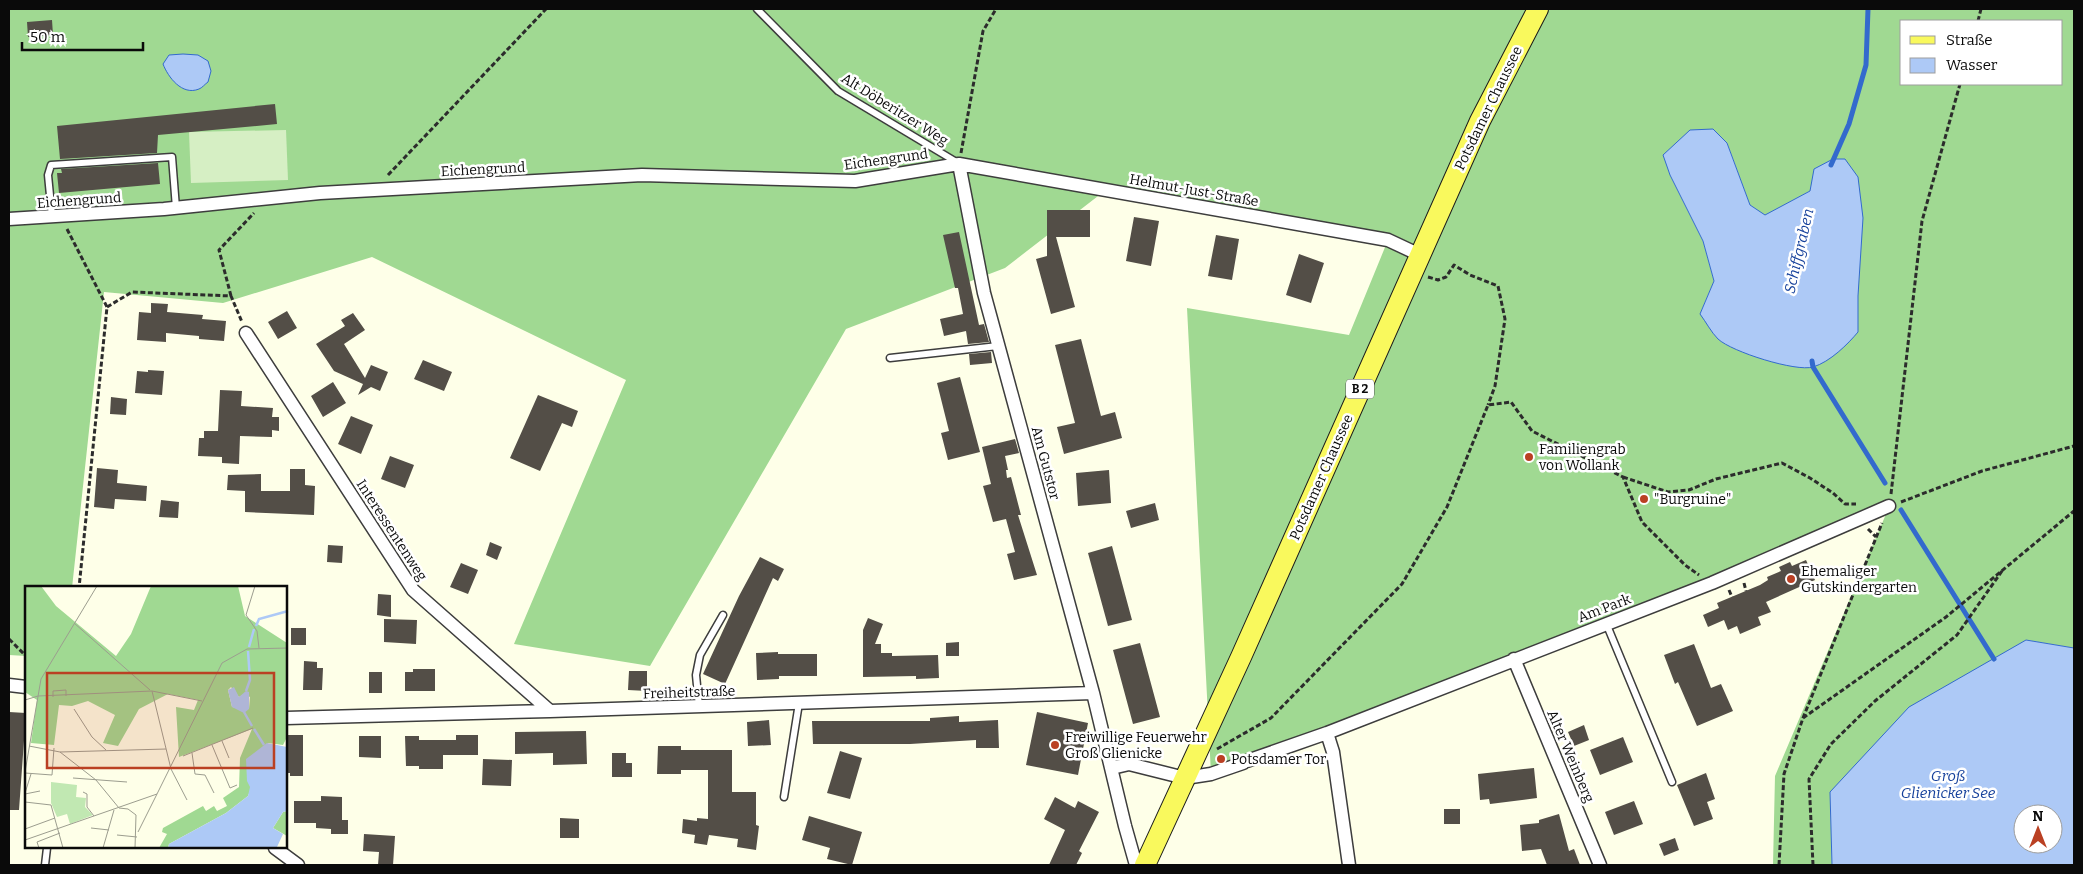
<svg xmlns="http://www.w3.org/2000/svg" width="2083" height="874" font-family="Bitter,serif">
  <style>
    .forest { fill: #a0d992; fill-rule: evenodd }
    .pitch { fill: #d6efc4 }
    .water { fill: #adc9f6; stroke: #336acd; fill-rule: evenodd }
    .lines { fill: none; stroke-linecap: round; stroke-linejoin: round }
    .stream { stroke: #336acd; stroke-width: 5 }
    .building { fill: #534e47 }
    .lane-casing { stroke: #3d3d3d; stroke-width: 9 }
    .street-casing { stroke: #3d3d3d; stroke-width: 15 }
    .primary-casing { stroke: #1b1b1b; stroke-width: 22 }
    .path { stroke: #2c2c2c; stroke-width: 3; stroke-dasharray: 5 2.5; stroke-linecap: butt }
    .lane { stroke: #fff; stroke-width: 6 }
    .street { stroke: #fff; stroke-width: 12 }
    .primary { stroke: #f9f95d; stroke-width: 20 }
    .poi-dot { fill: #ba4023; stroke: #fff; stroke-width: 2 }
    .labels { text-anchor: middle; stroke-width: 5; stroke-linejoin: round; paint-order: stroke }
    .shield { fill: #fff; stroke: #545454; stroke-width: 1 }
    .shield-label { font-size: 12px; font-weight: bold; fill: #0a0a0a }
    .street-label { font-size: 14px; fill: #0a0a0a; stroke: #fff }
    .poi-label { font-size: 14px; fill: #0a0a0a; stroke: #fff; text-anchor: start }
    .water-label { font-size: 15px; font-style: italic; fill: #15409b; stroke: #fff }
    .inset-river { fill: none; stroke: #adc9f6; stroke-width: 2.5 }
    .inset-road { fill: none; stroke: #9c9d8f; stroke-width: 1 }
    .view { fill: #ba4023; fill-opacity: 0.15; stroke: #ba4023; stroke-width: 2.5 }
    .inset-edge { fill: none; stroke: #0a0a0a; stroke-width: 2.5 }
  </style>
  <rect width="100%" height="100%" fill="#feffe8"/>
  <path class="forest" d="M9 9H2074V648L2026 640 1830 792 1832 865H1773L1775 776 1889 507 1211 774 1187 308 1349 335 1388 240 1111 186 1005 268 846 329 650 666 514 644 626 380 372 257 223 303 104 292 72 588H26V656L9 655ZM1902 21H2062V84H1902ZM1727 143 1750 205 1765 216 1810 191 1858 296V332L1700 314 1714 281 1703 241 1670 175Z"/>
  <path class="pitch" d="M286 130 288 180 191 183 189 132Z"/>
  <path class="water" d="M183 54 198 55 208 61 211 71 208 82C205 84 202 88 199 89 182 96 168 77 163 64L169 55Z
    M1713 129 1727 143 1750 205 1765 215 1810 191 1814 169 1833 159H1845L1858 177 1863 218 1858 296V332C1848 344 1830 362 1813 367 1796 372 1732 352 1718 339 1711 332 1706 322 1700 314L1714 281 1703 241 1670 175 1663 155 1690 130Z
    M2026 640 2074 648V865H1832L1830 792 1909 707ZM2023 814H2053V844H2023Z"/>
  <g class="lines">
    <path class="stream" d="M1831 165 1849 124 1866 65 1868 9
      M1812 361 1813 367 1885 483
      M1901 510 1994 659"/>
  </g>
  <path class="building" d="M52 20 53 35 28 37 27 22Z
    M275 104 277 124 158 135 157 153 60 159 57 126Z
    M158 163 160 184 59 193 57 173H62L61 169Z
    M1047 210H1090V237H1056L1075 307 1051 314 1036 259 1047 256Z
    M1134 217 1159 221 1151 266 1126 261Z
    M959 232 979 325 984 324 989 342 968 344 966 331 944 336 940 319 963 314 958 288H955L943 235Z
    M1216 235 1239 239 1232 280 1208 276Z
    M1299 254 1324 263 1311 303 1286 295Z
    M151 303 168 304 167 312 203 315 202 319 226 321 224 341 199 339V336L166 333V342L137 340 139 312 151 313Z
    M287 311 297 328 278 339 268 322Z
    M353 313 365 330 344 344 365 378 371 365 388 372 380 391 371 387 358 395 363 384 334 371 316 344 345 326 341 320Z
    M1081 339 1101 416 1115 412 1122 438 1064 454 1057 427 1075 423 1055 345Z
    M991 352 992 363 970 365 969 354Z
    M423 360 452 372 444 391 414 379Z
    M148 370 164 371 162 395 135 393 137 371 148 372Z
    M960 377 980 452 948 460 941 433 949 431 937 383Z
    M333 382 346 403 323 417 311 396Z
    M220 390 242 391 241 406 273 408 272 417H279V431L272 430V437L240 436 239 464 222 463V457L198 456 199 438H204V431H218Z
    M538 395 578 411 572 427 562 423 540 471 510 458Z
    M111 397 127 399 126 415 110 414Z
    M351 416 373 425 361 454 338 444Z
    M1015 439 1019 453 1005 456 1008 470H1006L1007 478 1011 477 1021 515H1018L1037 575 1014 580 1007 554 1015 552 1006 519 993 522 983 486 991 484 982 447Z
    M390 456 414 465 405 488 381 479Z
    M97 468 118 470 117 483 147 486 146 501 115 499 114 509 94 507Z
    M290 469H305V485L315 486 314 515 245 512V491L227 490 228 475 261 474V491H290Z
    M1109 470 1111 503 1078 506 1076 473Z
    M161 500 179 502 178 518 159 517Z
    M1155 503 1159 520 1131 528 1126 511Z
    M490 542 502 547 497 560 486 555Z
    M328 545 343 546 342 563 327 562Z
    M1112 546 1132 620 1108 626 1088 553Z
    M760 557 784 569 778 581 773 578 725 684 703 674 739 596Z
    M1806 560 1815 580 1766 602 1771 612 1758 617 1761 625 1740 634 1737 626 1728 630 1724 620 1708 627 1703 615 1719 608 1717 603 1760 585 1768 580 1767 577 1781 571 1779 567 1790 562 1792 566Z
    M461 563 478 570 468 594 450 587Z
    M378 594 391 595V617L377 615Z
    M868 618 883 624 875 644H881V653H892V656L938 655 939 678 916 679V676L863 677V630Z
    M384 619 417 620 416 644 384 642Z
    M291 628H306V645H291Z
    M959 642V656H946V643Z
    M1140 643 1160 717 1133 724 1113 650Z
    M1694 644 1711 688 1721 684 1733 711 1697 726 1678 682 1675 684 1664 655Z
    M778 652V654H817V676H779V679L757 680 756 653Z
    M304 661 317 662V668H323L322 690H303Z
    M413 669H435V691H405V672H413Z
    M629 671H647V691L628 690Z
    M369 672H382V693H369Z
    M9 712 26 713 19 810H9Z
    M1037 712 1088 723 1078 775 1026 765Z
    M959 716V722L998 720 999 748H976V740L910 744H813L812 721H930V718Z
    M769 720 771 745 748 746 747 722Z
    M1584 725 1589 740 1574 746 1568 732Z
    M586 731 587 764 553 765V753L515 754V732Z
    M286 735H303V776H290V773H286Z
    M456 735H478V755H443V769H419V766H406L405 736H419V740H456Z
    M359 736H381V758L359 757Z
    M1623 737 1633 762 1600 775 1590 750Z
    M658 746H681V750H732V792H756V825L759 826 756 850 737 847 738 839 709 835 707 845 694 843 695 835 682 833 683 819 697 821V818L708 819V770H681V774H657Z
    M840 751 862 758 850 799 827 793Z
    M612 753H626V763H632V777H612Z
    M483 759 512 760 511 786 482 785Z
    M1534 768 1537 798 1490 804 1489 799 1480 800 1478 774Z
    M1706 773 1715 799 1707 802 1713 819 1694 826 1677 785Z
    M321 796 342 797V820H348V834H331V829L316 828V823H294V801H321Z
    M1055 797 1075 808 1078 801 1099 812 1079 851 1082 853 1076 865H1049L1065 830 1044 819Z
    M1634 801 1643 824 1614 835 1605 812Z
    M1444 809H1460V824H1444Z
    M1559 814 1569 851 1574 849 1580 865H1547L1541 849 1522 851 1520 825 1539 823V820Z
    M809 816 862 832 852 865 827 859 830 848 802 840Z
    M560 818 579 819V838H560Z
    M364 834 395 836 393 865H378L379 852 363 851Z
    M1675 838 1679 850 1664 856 1659 844Z"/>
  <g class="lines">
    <g class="lane-casing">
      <path id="lane" d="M757 9 838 91 958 163
        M52 216 48 175 51 165 172 157 176 208
        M890 358 998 346
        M1606 623 1672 782
        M699 706 696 675 700 655 723 615
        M784 797 799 703
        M45 865 47 848"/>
    </g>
    <g class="street-casing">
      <path id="street" d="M959 164 984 293 1093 693 1125 826 1136 865
        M9 219 164 209 320 193 642 175 855 181 959 164 1388 240 1420 255
        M246 333 413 590 550 711
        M1514 659 1600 865
        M9 685 26 687
        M286 718 550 711 1093 693
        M1327 733 1333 752 1349 865
        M1247 761 1327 733 1712 583 1889 506
        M1112 768 1129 764 1185 778 1211 774 1243 763
        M275 848 298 865"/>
    </g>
    <g class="primary-casing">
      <path id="primary" d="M1145 865 1241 657 1480 121 1538 9"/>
    </g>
    <path class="path" d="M1978 21 1981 9
      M961 153 983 31 996 9
      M388 175 546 9
      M67 229 107 307 79 588
      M1428 277 1438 280 1446 277 1454 265 1470 275 1498 286 1505 319 1495 386 1488 405
      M231 296 219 250 254 213
      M107 307 132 292 231 296 242 322
      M1623 477 1668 492 1689 490 1716 479 1782 463 1810 478 1833 493 1845 504H1856
      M1891 494 1922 221 1960 84
      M1901 502 1982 471 2074 446
      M1868 529 1876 537
      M1744 583 1746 591
      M1729 590 1732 597
      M9 639 26 656
      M1803 718 1946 617 2074 511
      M1217 749 1271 718 1402 584 1447 507 1488 405 1511 402 1532 431 1623 477 1642 522 1685 565 1699 575
      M1779 865 1784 774 1803 718 1882 523
      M1813 865 1809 779 1831 744 1875 701 1957 635 2002 571"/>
    <use href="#lane" class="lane"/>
    <use href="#street" class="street"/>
    <use href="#primary" class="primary"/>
  </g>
  <g class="poi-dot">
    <circle cx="1529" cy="457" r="5"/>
    <circle cx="1644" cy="499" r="5"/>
    <circle cx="1791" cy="579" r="5"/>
    <circle cx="1055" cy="745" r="5"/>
    <circle cx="1221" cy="759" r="5"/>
  </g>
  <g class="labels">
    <rect class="shield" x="1346" y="379.5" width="28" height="19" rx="4"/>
    <g class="shield-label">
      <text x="1360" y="393">B 2</text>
    </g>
    <g class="street-label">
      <text transform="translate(1488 108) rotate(-64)" y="5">Potsdamer Chaussee</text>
      <text transform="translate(895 109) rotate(32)" y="5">Alt Döberitzer Weg</text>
      <text transform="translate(886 159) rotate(-8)" y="5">Eichengrund</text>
      <text transform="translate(483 169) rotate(-3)" y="5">Eichengrund</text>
      <text transform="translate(1194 190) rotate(10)" y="5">Helmut-Just-Straße</text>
      <text transform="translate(79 200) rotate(-4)" y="5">Eichengrund</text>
      <text transform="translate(1046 463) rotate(75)" y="5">Am Gutstor</text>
      <text transform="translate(1321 477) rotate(-66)" y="5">Potsdamer Chaussee</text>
      <text transform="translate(392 530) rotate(57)" y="5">Interessentenweg</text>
      <text transform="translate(1604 608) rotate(-21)" y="5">Am Park</text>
      <text transform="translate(689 692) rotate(-2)" y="5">Freiheitstraße</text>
      <text transform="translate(1571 756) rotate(67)" y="5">Alter Weinberg</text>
    </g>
    <g class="poi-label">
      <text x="1539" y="454">Familiengrab<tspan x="1539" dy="16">von Wollank</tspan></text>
      <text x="1654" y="504">"Burgruine"</text>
      <text x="1801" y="576">Ehemaliger<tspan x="1801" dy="16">Gutskindergarten</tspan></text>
      <text x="1065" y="742">Freiwillige Feuerwehr<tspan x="1065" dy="16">Groß Glienicke</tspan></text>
      <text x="1231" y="764">Potsdamer Tor</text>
    </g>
    <g class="water-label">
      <text transform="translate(1799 251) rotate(-77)" y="5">Schiffgraben</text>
      <text x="1948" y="781">Groß<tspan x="1948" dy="17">Glienicker See</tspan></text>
    </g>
  </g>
  <g transform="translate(25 586)">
    <rect width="262" height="262" fill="#feffe8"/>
    <path d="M26 196 52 199 51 211 61 212 60 221 68 229 45 238 42 228 32 231 26 217Z" fill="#c1e8b2"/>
    <path d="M0 0H16L31 20 91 70 106 48 126 0H213L220 30 262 57 263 149 258 159 243 157 223 210 201 227 144 258 143 262H134L142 248 137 246 138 242 178 220 181 225 189 220 192 225 202 220 198 212 214 201 215 172 227 143 154 171 151 121 169 124 173 114 143 108 114 123 93 160 78 157 90 129 63 115 47 120 34 119 29 159 6 157 12 114 0 106ZM206 101 214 111 219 108 225 111 224 123 207 121 203 104ZM262 225V250L248 242 258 226Z" fill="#a0d992" fill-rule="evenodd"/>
    <path d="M209 101 214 111 221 105 224 106V123L219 127 207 121 203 104ZM242 157 262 161V225L258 226 248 242 258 248 252 261 143 262 144 258 201 227 223 210 225 201 222 195 221 173Z" fill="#adc9f6"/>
    <path class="inset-river" d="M231 40 234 33 263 25M224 61 229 43M221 105 225 94 223 65M219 126 227 140M229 143 239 159"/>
    <path class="inset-road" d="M230 0 221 29 232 45 234 62M49 37 125 104M127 105 146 183 162 214M28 111V105L41 104V110M0 114 13 110 127 105 177 115M49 123 67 151 81 164M197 155 204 172M187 159 205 202 212 199M4 160 35 166 141 163M35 166 71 194 94 222 103 223 111 229 110 262M167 167 170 188 180 189 189 207M158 170 228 142M0 186 16 93 72 0M0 187 27 189 29 162M48 192 102 196M58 206 62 208V221L69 230M0 207 6 188M0 208 15 205M0 216 26 219 38 262M66 242 84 244M0 243 30 232M113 246 132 208M92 249 112 251M0 254 132 208 197 77 222 63 263 62M14 262 12 256 35 247M78 262 89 224"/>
    <path class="view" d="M22 87H249V182H22Z"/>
    <rect width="262" height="262" class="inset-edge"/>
  </g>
  <rect width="2083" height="874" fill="none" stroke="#0a0a0a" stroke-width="20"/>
  <rect x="1900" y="20" width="162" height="65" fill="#ffffff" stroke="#9d9d9d"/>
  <rect x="1910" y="36" width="25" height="8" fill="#f9f95d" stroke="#9d9d9d"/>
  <text x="1946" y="45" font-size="15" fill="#0a0a0a">Straße</text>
  <rect x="1910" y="58" width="25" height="15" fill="#adc9f6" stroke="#9d9d9d"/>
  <text x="1946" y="70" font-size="15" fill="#0a0a0a">Wasser</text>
  <g transform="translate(2038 829)"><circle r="24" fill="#ffffff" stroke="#9d9d9d"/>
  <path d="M0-4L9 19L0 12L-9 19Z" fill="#ba4023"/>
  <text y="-8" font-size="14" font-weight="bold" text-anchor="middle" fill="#0a0a0a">N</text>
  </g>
  <path d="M22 42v8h121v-8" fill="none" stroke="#0a0a0a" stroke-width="2.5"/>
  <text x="30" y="42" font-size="15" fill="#0a0a0a" stroke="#ffffff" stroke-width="4" paint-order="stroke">50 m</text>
</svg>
